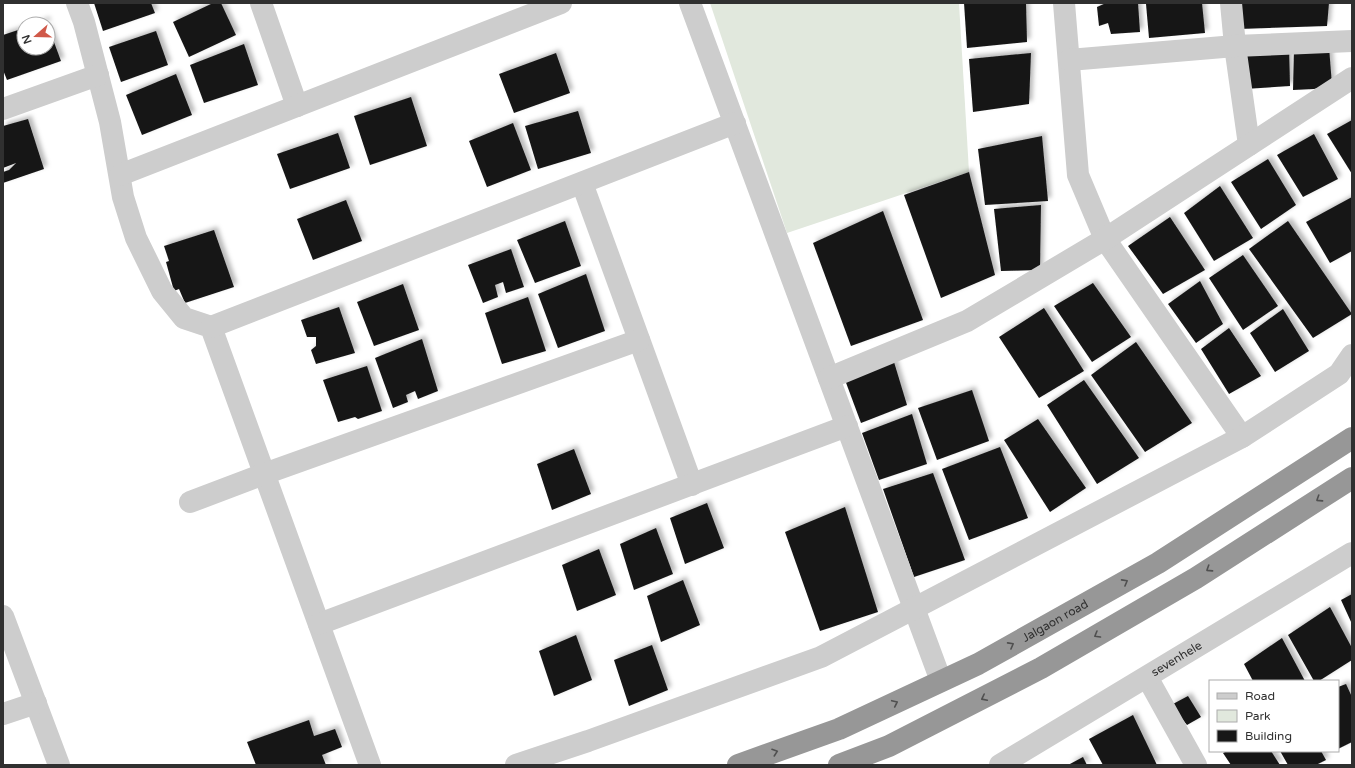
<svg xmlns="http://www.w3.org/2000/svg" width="1355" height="768" font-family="'Varela Round',sans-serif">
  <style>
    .green { fill: #e1e8dd }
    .building { fill: #171717; filter: url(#shadow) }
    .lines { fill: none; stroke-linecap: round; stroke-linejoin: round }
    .minor { stroke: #cdcdcd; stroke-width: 22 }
    .highway { stroke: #979797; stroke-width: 22 }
    .oneway { stroke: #4f4f4f }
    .labels { text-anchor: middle; stroke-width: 4; stroke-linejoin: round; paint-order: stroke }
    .street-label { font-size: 12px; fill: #303030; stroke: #fff }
  </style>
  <defs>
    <filter id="shadow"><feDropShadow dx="3.5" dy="-3.5" stdDeviation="2" flood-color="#0004"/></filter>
  </defs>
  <rect width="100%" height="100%" fill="#fff"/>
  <path class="green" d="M710 3H959L969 172 787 233Z"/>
  <path class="building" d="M94 3H151L155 13 103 31Z
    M213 3H221L236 35 189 57 173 22Z
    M964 3H1026L1027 42 967 48Z
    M1106 3H1138L1140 32 1111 34 1108 23 1099 26 1097 7Z
    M1153 3H1202L1205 33 1149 38 1146 4Z
    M1236 3H1329L1327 26 1239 29Z
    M46 20 48 24H35Z
    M48 26 61 61 7 80 3 70V35L24 28V48H48Z
    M156 31 168 65 121 82 109 47Z
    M244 44 258 85 204 103 190 65Z
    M1289 46 1290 86 1245 89 1239 50Z
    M1329 47 1332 85 1314 89 1293 90 1294 49Z
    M556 53 570 93 514 113 499 74Z
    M1031 53 1029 104 973 112 969 59Z
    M176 74 192 115 142 135 126 95Z
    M411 97 427 146 370 165 354 116Z
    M578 111 591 153 538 169 525 126Z
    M28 119 44 169 3 183V172L9 170 16 163 3 168V126Z
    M1352 120V174L1327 134Z
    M513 123 531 170 487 187 469 141Z
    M338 133 350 168 290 189 277 154Z
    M1314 134 1338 179 1303 197 1277 155Z
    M1042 136 1048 201 985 205 978 149Z
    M1268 159 1296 205 1261 229 1231 182Z
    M969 172 995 275 941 298 904 195Z
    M1220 186 1253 238 1214 261 1184 213Z
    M1352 197V251L1330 263 1306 222Z
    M346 200 362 241 313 260 297 219Z
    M1041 205 1040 270 1001 271 994 209Z
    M883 211 923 320 851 346 813 243Z
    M1170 217 1205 270 1163 294 1128 246Z
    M565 221 581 266 535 283 517 240Z
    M1288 221 1352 314 1313 338 1249 249Z
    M214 230 234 287 185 303 179 289 174 291 166 262 169 261 164 246Z
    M511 249 524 287 506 293 503 282 495 285 498 297 483 303 468 265Z
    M1243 255 1278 306 1243 330 1209 278Z
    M586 274 605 331 558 348 538 294Z
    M1200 281 1223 324 1196 343 1168 304Z
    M1093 283 1131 337 1092 362 1054 306Z
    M403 284 419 330 374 346 357 302Z
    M528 297 546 351 502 364 485 313Z
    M339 307 355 353 316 364 311 350 316 346V337H307L301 320Z
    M1044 308 1084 371 1039 398 999 337Z
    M1283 309 1309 351 1275 372 1250 333Z
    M1229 328 1261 376 1229 394 1201 349Z
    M422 339 438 391 418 399 415 391 406 395 408 402 393 408 375 358Z
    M1136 342 1192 423 1145 452 1091 375Z
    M894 362 907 405 861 423 845 380Z
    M367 366 382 411 358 419 355 417 338 422 323 380Z
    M1084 380 1139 458 1097 484 1047 405Z
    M972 390 989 441 937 460 918 408Z
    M912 414 927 464 879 480 862 433Z
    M1038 419 1086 488 1050 512 1004 440Z
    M1000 447 1028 518 969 540 942 469Z
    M574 449 591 494 552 510 537 464Z
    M933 473 965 560 914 577 883 489Z
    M707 503 724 548 685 564 670 518Z
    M845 507 878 612 820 631 785 532Z
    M656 528 673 574 634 590 620 544Z
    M599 549 616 595 577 611 562 565Z
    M683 580 700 625 661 642 647 596Z
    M1352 594V624L1341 600Z
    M1330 607 1352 648V660L1319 681H1314L1288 635Z
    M576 635 592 680 554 696 539 651Z
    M1282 638 1305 681H1253L1244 664Z
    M652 645 668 690 629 706 614 660Z
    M1346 684 1352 697V742L1338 749V687Z
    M1188 696 1201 717 1187 725 1171 705Z
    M1133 715 1157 765H1103L1089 739Z
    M309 720 314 736 335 729 342 747 322 755 326 765H256L247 742Z
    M1227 751H1271L1280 765H1231L1223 753Z
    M1280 751H1321L1326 760 1316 765H1288Z
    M1083 757 1087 765H1068Z"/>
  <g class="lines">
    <g class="minor">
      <path d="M77 3 84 22 110 122 123 197 136 238 162 291 184 318 211 327 370 765"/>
      <path d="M261 3 297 106"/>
      <path d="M690 3 941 681"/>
      <path d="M1064 3 1078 175 1105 239 1242 437"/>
      <path d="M1231 3 1235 46 1249 145"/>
      <path d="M1069 60 1235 46 1352 41"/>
      <path d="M3 109 98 75"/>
      <path d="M120 175 561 3"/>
      <path d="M582 183 692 485"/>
      <path d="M211 327 735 123"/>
      <path d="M829 378 967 321 1105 239 1352 78"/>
      <path d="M190 502 264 474 639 340"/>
      <path d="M3 616 59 765"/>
      <path d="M319 624 847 426"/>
      <path d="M1147 677 1196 765"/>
      <path d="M3 714 36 703"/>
      <path d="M516 765 588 741 821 657 1242 437 1339 374 1352 355"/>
      <path id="s1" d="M1000 765 1352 553"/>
    </g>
    <g class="highway">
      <path id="s2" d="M738 765 839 729 978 664 1158 563 1352 438"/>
      <path d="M839 765 889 746 1041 668 1196 578 1352 478"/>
    </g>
  </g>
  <defs><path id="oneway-chevron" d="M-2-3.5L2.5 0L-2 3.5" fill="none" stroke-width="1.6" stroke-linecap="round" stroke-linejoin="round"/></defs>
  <g class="oneway">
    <use href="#oneway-chevron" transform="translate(1319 499) rotate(147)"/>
    <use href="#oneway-chevron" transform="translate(1209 569) rotate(147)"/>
    <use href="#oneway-chevron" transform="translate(1125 582) rotate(-29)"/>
    <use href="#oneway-chevron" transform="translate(1097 635) rotate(150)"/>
    <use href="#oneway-chevron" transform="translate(1011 645) rotate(-29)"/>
    <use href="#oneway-chevron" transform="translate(984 698) rotate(153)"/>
    <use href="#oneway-chevron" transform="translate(895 703) rotate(-25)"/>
    <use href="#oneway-chevron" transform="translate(775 752) rotate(-19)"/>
  </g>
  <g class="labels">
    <g class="street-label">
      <text dy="4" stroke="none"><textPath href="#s2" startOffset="349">Jalgaon road</textPath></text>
      <text dy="4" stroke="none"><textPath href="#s1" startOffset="206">sevenhele</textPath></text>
    </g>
  </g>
  <rect width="1355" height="768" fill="none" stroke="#303030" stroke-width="8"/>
  <rect x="1209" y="680" width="130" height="72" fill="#ffffff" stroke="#acacac"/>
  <rect x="1217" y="693" width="20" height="6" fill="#cdcdcd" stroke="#acacac"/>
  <text x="1245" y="700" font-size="12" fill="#303030">Road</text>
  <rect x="1217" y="710" width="20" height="12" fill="#e1e8dd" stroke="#acacac"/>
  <text x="1245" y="720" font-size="12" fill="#303030">Park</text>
  <rect x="1217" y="730" width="20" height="12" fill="#171717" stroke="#acacac"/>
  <text x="1245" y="740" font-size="12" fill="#303030">Building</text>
  <g transform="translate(36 36) rotate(250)"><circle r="19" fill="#ffffff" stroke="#acacac"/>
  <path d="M0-3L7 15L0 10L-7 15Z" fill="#d05949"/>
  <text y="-6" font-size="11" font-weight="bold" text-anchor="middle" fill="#303030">N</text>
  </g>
</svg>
